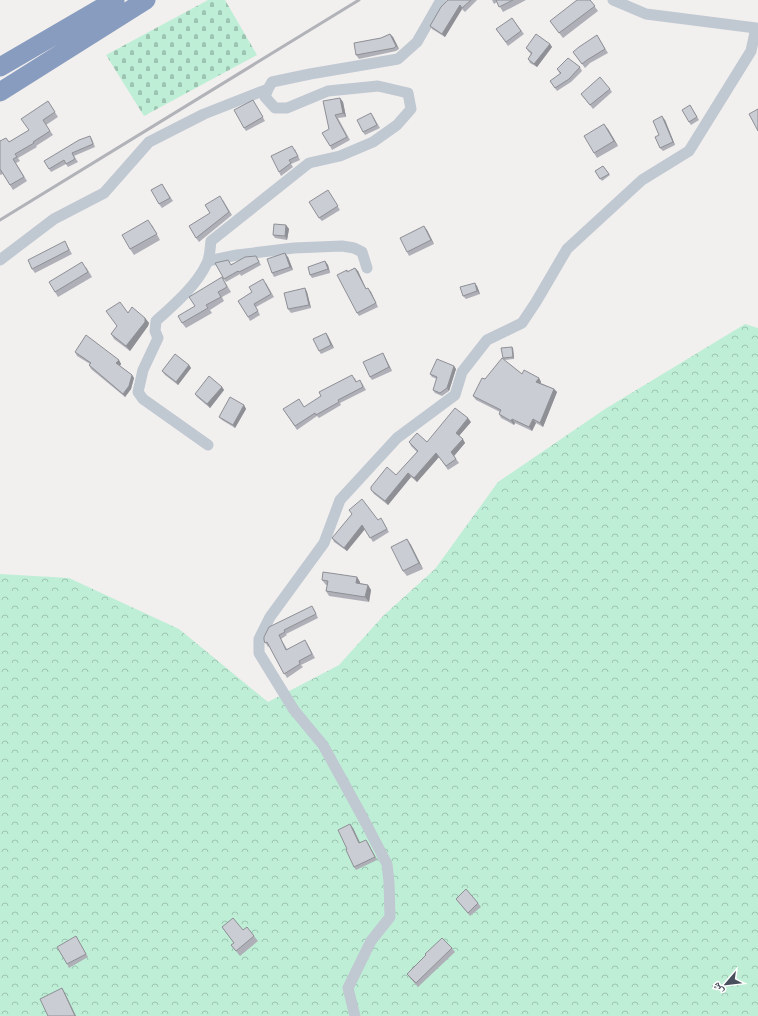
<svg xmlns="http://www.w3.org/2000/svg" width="758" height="1016" font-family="'Sofia Sans Condensed','Noto Naskh Arabic',sans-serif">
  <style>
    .forest { fill: url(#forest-crowns) }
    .cemetery { fill: url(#cemetery-stones) }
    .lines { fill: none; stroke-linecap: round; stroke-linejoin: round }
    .street { stroke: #c0c8d1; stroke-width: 11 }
    .highway { stroke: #879cbe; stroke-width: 19 }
    .rail { stroke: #b1b3b9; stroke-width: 3 }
    .wall { fill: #afb0b7 }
    .shaded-wall { fill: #8e9095 }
    .building { fill: #cbcdd5; stroke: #8e9095 }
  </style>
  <defs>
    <pattern id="forest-crowns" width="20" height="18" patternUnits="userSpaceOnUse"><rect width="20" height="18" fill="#beefd6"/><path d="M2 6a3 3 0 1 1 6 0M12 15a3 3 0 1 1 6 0" fill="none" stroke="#9cc4b1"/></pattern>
    <pattern id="cemetery-stones" width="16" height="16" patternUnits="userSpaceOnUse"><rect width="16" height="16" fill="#beefd6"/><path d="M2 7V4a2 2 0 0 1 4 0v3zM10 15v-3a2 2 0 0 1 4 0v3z" fill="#9cc4b1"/></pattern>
  </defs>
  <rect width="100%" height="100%" fill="#f2efef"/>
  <path class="forest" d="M745 324 758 328V1016H0V574L69 578 179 629 268 702 339 665 383 616 435 569 498 482 605 409Z"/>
  <path class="cemetery" d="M208 0H225L257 55 144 116 106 55Z"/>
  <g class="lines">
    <path class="street" d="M0 260 54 219 104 193 149 142 204 114 268 89
      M208 261 237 255 294 248 342 246 354 248 362 252 367 268
      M208 445 143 399 138 392 143 370 158 338 155 331 156 321C174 305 197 285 207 263 210 257 210 248 211 241L309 163 340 156 373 142 397 125 411 109 408 93 378 86 328 91 287 108H275L265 97 268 89 272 82 310 74 398 59 417 42 441 0
      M355 1016 348 988 371 941 390 917 389 882 387 864 362 816 323 745 294 710 259 653V639L270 617 324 543 340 500 397 438 455 395 462 372 487 340 522 323 536 302 567 249 642 180 689 151 751 51 756 28 646 14 613 0"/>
    <path class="highway" d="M0 67 115 0
      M0 92 146 0"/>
    <path class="rail" d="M0 220 359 0"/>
  </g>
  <path class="wall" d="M448 0H477L465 12 462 9 445 37 432 29 430 26Z
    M492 0H526L503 12 497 2 494 4Z
    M590 0 598 11 563 38 550 21Z
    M512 18 524 34 508 46 496 29Z
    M390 34 393 37 399 49 396 51 359 59 356 55 381 38Z
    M597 35 608 53 590 63 585 68 573 52Z
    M550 44 552 47 537 67 530 63 528 59 531 54 528 51 526 48Z
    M580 67 582 71 571 82 557 91 550 81 560 74 557 69Z
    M610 89 612 92 593 109 581 94Z
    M340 98 343 102 346 117 338 118 350 140 332 150 330 146 329 129Z
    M253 100 265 121 246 131 244 128Z
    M48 101 58 117 46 125 53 135 36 146 37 147 18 158 20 161 16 163 27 181 13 190 3 174 0 175V141L6 138 9 142 29 130Z
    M690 105 699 120 691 125 689 122Z
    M373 116 380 128 365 135 363 132Z
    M665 120 675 145 663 151 660 148 659 135Z
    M608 129 618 146 597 158 594 153Z
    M90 136 92 139 95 147 74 156 78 162 68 167 66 164 51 172 49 169Z
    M295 149 300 160 291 164 293 167 281 176 279 172Z
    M603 166 610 175 602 181 595 171Z
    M162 184 173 201 162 208 159 204Z
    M330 194 340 210 322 221 319 218Z
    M223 200 232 215 199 242 196 238 210 213Z
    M152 225 160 240 134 255 130 249Z
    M286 225 289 229 287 240 275 238 273 235Z
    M427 230 434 244 409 256 407 252Z
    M67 245 72 254 35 273 32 269Z
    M288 257 293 270 274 277 272 273Z
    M258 259 261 265 241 276 240 274 226 282 224 279 231 264Z
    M325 261 328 265 330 273 312 278 310 275Z
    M86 267 92 277 58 297 55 292Z
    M355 268 358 271 366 289 371 292 378 307 359 316 357 313 347 272Z
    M222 277 231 292 222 297 224 301 210 310 212 313 186 328 182 323 195 306Z
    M266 283 274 297 256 307 260 315 250 321 248 317 252 292Z
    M477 286 480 294 466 299 463 296Z
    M305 288 307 292 311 308 291 313 288 309Z
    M128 313 145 318 149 323 148 326 130 351 114 339 111 334Z
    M326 333 328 336 334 348 321 354 319 351Z
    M513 348 514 359 504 360 522 374 539 378 541 382V383L554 389 557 392 543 427 536 423 532 431 515 423 514 425 501 418 499 414 500 412 476 400 473 396 504 360 503 358Z
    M75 352 119 360 121 364 120 366 132 375 134 378 131 389 125 397 91 369 89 365 90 364 77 356Z
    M385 357 392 371 372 380 370 377Z
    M189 365 191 368 178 385 165 375 162 371Z
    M454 366 456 369 449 391 442 396 435 393 433 390 437 379 432 377 430 374Z
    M355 378 356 381 362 383 366 390 340 403 341 405 319 418 317 416 297 430 283 409 304 407Z
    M222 387 224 390 210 408 197 397 195 394Z
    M244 405 246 409 235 428 222 420 219 417Z
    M471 422 459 436 465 443 454 456 459 463 448 470 439 457 417 482 411 477 388 505 374 494 371 490 396 475 417 452 411 446 409 442H427Z
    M378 520 383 522 389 532 373 542 365 529 347 551 334 542 332 538Z
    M407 539 411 545 423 569 407 576 403 571Z
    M357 577 360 582V583L368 585 371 590 369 602 329 596 326 591 327 585H326L322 580Z
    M314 609 318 618 286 634 287 635 281 639 287 649 307 643 315 658 301 665 303 667 287 678 269 646 268 647 264 640Z
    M353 828 360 843H368L377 860 356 870 354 867 347 849Z
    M456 899 478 903 481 907 470 916Z
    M222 927 243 930 254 936 258 941 240 956 231 945 234 943Z
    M76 936 88 957 69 968 67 964Z
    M452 948 455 952 418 987 409 977 407 974Z"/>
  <path class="shaded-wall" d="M460 5 462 9 445 37 442 34Z
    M390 34 393 37 399 49 396 46Z
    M550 44 552 47 537 67 534 64Z
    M340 98 343 102 346 117 343 113Z
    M662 116 665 120 675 145 673 142Z
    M604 124 608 129 618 146 614 141Z
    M286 225 289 229 287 240 285 236Z
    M424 226 427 230 434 244 431 240Z
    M285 253 288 257 293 270 290 267Z
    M325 261 328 265 330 273 328 269Z
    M355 268 358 271 368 293 366 289Z
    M475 283 477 286 480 294 477 291Z
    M305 288 307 292 311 308 309 305Z
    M368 288 371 292 378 307 376 303Z
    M145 318 149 323 148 326 130 351 126 346Z
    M326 333 328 336 334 348 331 345Z
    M512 347 513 348 514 359 513 357Z
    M383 353 392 371 389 367Z
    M119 360 121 364 119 367 116 363Z
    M189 365 191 368 178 385 176 382Z
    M454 366 456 369 449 391 447 388Z
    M132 375 134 378 131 389 125 397 123 394Z
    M539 378 541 382 539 385 536 382Z
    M222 387 224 390 210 408 207 404Z
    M554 389 557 392 543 427 540 423Z
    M244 405 246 409 235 428 233 425Z
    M468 418 471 422 458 437 456 433Z
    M512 419 515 423 514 425 511 421Z
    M533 419 536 423 532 431 529 427Z
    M463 439 465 443 454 456 451 452Z
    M436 453 439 457 417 482 414 478Z
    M408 473 411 477 388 505 385 501Z
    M362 525 365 529 347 551 344 548Z
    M407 539 411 545 423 569 419 563Z
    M357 577 360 582 359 588 356 583Z
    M368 585 371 590 369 602 365 597Z
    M350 824 353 828 362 847 359 843Z
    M366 840 368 843 377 860 375 857Z
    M62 988 65 993 76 1016H75Z"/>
  <path class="building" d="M448 0H471L462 8 460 5 442 34 430 26 441 7Z
    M496 0H513L499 7Z
    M577 0H590L595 6 559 33 550 21Z
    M512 18 521 31 506 42 496 29Z
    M390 34 396 46 394 48 356 55 354 43 381 38Z
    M536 34 550 44 534 64 528 59 532 53 526 48Z
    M597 35 605 49 587 60 582 64 573 52 579 47Z
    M568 58 580 67 569 79 555 88 550 81 561 73 557 69Z
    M600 77 610 89 590 105 581 94Z
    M340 98 343 113 335 115 347 137 330 146 322 133 329 129 323 101Z
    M253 100 263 117 244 128 234 110Z
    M48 101 55 112 43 120 50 131 33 142 34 143 15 154 17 157 13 159 24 177 10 185 0 169V141L6 138 9 142 29 130 21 119Z
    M690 105 697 117 689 122 682 110Z
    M758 109V131L749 114Z
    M371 113 377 125 363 132 357 120Z
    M662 116 673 142 660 148 655 137 659 135 653 121Z
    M604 124 614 141 594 153 584 136Z
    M90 136 93 144 72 153 75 159 66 164 64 160 49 169 44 161 79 140Z
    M292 146 298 156 289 160 291 163 279 172 271 156Z
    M603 166 609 174 600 179 595 171Z
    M162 184 170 198 159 204 151 190Z
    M328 190 338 206 319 218 309 202Z
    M220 196 229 212 196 238 189 226 210 213 205 205Z
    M148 220 157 234 130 249 122 235Z
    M274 224 286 225 285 236 273 235Z
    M424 226 431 240 407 252 400 238Z
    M65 241 69 250 32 269 28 260Z
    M285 253 290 267 272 273 267 259Z
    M256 256 259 262 239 272 238 271 224 279 215 263 228 260 231 265 245 257Z
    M325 261 328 269 310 275 308 267Z
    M82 262 88 272 55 292 49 282Z
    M355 268 366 289 368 288 376 303 357 313 337 275 347 270V272Z
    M222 277 227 287 218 292 221 297 206 305 208 308 182 323 178 316 195 306 189 297Z
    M263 279 271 294 254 304 258 311 248 317 238 301 252 292 249 287Z
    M475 283 477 291 463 296 460 287Z
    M305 288 309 305 288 309 284 293Z
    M120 302 128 313 132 307 145 318V322L126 346 111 334 117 326 106 311Z
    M326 333 331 345 319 351 313 339Z
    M86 335 119 360 116 363 132 375 129 386 123 394 89 365 91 363 75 352Z
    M512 347 513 357 503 358 501 348Z
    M383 353 389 367 370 377 363 362Z
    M175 354 189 365 176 382 162 371Z
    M502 358 522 374 524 370 539 378 536 382 554 389 540 423 533 419 529 427 512 419 511 421 499 414 501 410 473 396 482 378 485 379Z
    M437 359 454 366 447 388 440 393 433 390 437 377 430 374Z
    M352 375 356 382 360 380 363 387 338 400 339 402 316 415 315 413 295 426 283 409 299 399 304 407 321 396 319 392Z
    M209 376 222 387 207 404 195 394Z
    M230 397 244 405 233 425 219 417Z
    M455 408 468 418 456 433 463 439 451 452 456 459 446 466 436 453 414 478 408 473 385 501 371 490V487L387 467 396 475 418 451 409 442 417 433 427 442Z
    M362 499 378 520 381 518 387 529 370 538 362 525 344 548 332 538 352 514 349 510Z
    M407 539 419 563 403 571 391 547Z
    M323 572 357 577 356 583 368 585 365 597 326 591 328 581 322 580Z
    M312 606 316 614 284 630 285 632 279 635 286 650 305 640 312 654 299 661 300 664 284 674 267 642 265 643 264 640V637L269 627Z
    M350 824 359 843 366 840 375 857 354 867 346 850 347 849 338 830Z
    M466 889 478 903 468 913 456 899Z
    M233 918 243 930 247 927 254 936 236 951 231 945 234 943 222 927Z
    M76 936 86 954 67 964 57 947Z
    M442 938 452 948 416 983 407 974 426 955 425 954Z
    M62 988 75 1016H48L40 999Z"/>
  <g transform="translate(726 984) rotate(242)" stroke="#ffffff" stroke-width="3" paint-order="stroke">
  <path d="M0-3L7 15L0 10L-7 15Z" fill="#47505c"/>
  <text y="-6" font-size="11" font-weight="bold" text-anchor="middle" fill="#47505c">ش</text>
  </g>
</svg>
